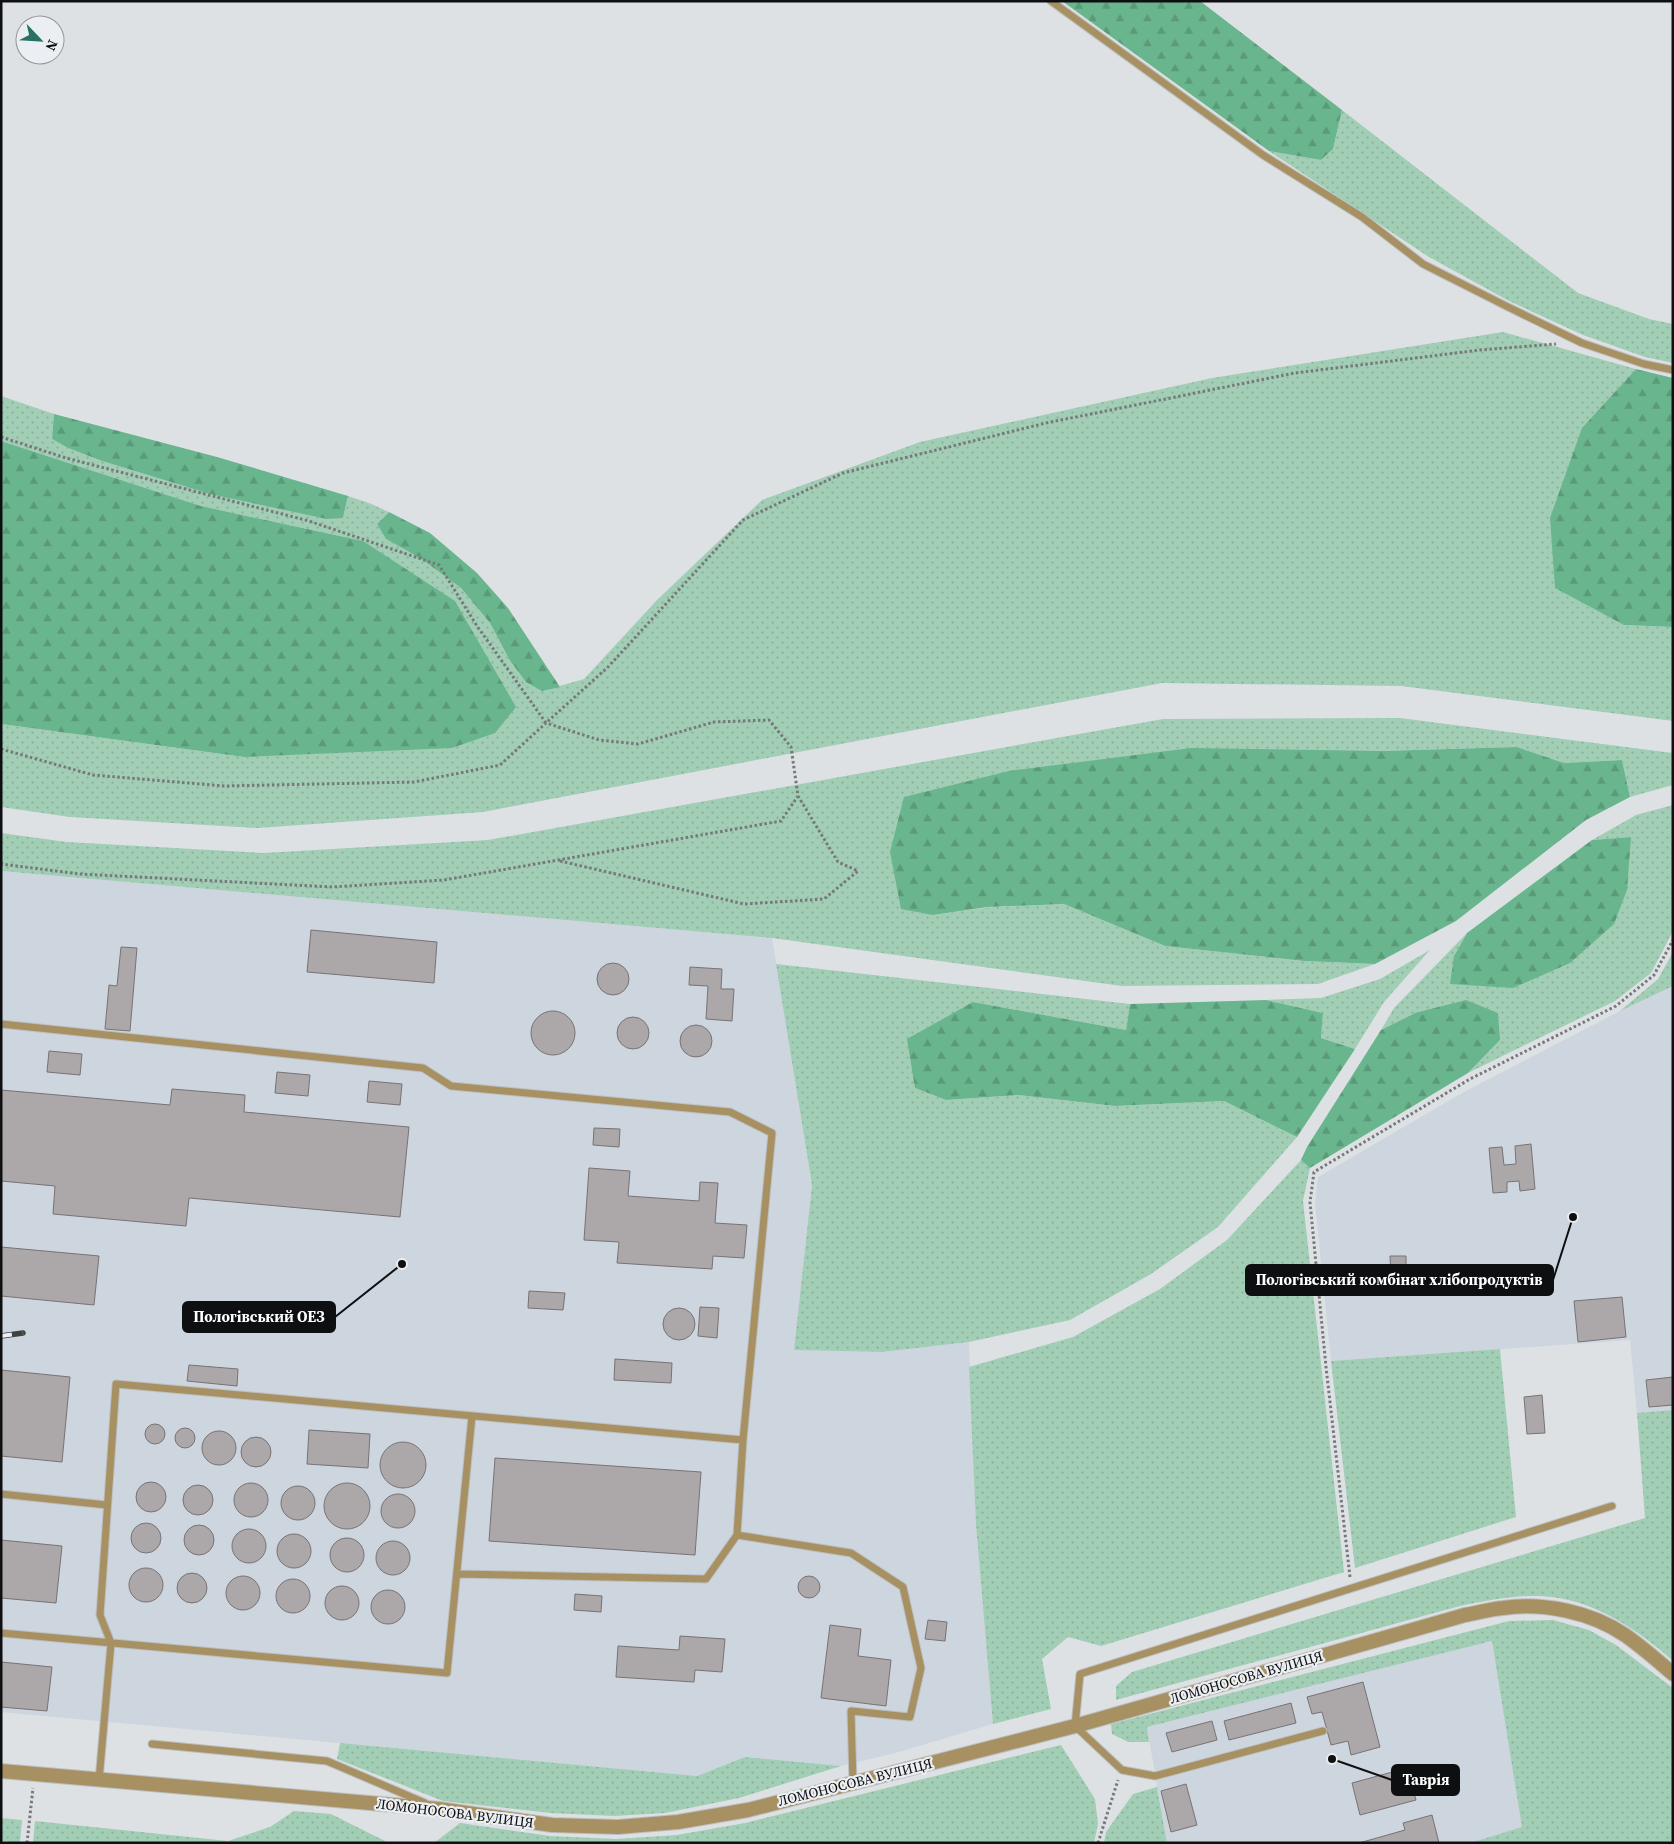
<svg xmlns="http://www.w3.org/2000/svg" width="1674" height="1844" font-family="'Source Serif 4',serif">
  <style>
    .built { fill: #cdd5de }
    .grass { fill: url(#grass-dots) }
    .forest { fill: url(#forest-firs) }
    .building { fill: #aca7a9; stroke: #777375 }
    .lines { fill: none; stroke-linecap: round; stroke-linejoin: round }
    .service-casing { stroke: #bdbfc2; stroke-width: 9 }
    .tertiary-casing { stroke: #bdbfc2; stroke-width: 16 }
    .path { stroke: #76787a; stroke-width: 3; stroke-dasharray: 2.5 2.5; stroke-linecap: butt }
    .service { stroke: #a79162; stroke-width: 7 }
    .tertiary { stroke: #a79162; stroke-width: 14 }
    .rail-casing { stroke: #3f4142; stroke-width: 5.5 }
    .rail { stroke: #ebeef2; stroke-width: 4; stroke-dasharray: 11; stroke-linecap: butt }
    .labels { text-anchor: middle; stroke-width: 4.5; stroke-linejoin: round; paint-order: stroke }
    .street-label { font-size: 14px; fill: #0e0f10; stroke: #ebeef2 }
    .leader { fill: none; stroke: #0e0f10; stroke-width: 2 }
    .callout-dot { fill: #0e0f10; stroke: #ebeef2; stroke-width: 2 }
    .callout { fill: #0e0f10; stroke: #0e0f10; stroke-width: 2 }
    .callout-label { font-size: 15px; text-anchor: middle; font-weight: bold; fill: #fff }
  </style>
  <defs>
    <pattern id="grass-dots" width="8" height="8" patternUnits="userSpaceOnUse" patternTransform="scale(1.25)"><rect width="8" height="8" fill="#a2ceb6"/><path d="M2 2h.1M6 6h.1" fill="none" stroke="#8ab09b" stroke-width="1.8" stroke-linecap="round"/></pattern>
    <pattern id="forest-firs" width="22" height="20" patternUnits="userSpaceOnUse" patternTransform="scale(1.25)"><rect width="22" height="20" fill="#69b58e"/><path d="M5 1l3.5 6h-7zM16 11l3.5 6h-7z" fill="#5a9a79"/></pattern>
  </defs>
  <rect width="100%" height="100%" fill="#dee1e4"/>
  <path class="built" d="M1 871 772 938 812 1185 794 1350 882 1352 969 1342 976 1525 993 1724 899 1752 841 1766 745 1757 697 1776 1 1712Z
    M1673 986V1410L1637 1413 1630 1340 1331 1361 1315 1203 1318 1177 1462 1093 1620 1011Z
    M1492 1641 1523 1827 1470 1843H1167L1147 1727Z"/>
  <path class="grass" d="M1342 110 1578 293 1649 319 1673 324V363L1645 357 1583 335 1509 301 1429 257 1269 151 1321 160 1333 149Z
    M1503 332 1636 369 1582 429 1624 625 1673 627V721L1401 686 1162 683 483 812 258 828 70 817 1 807V724L244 757 363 541 201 506 1 441V396L54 414 52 439 68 448 102 461 210 494 343 518 348 496 369 503 389 512 377 524 386 539 420 558 461 588 490 623 509 659 542 691 584 679 657 600 762 500 920 442 1212 378Z
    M1400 718 1673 753V785L1630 797 1622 760 1564 763 1517 747 1380 751 933 915 991 907 1064 904 1165 946 1304 961 1375 964 1318 984 1122 986 772 938 1 871V833L67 842 263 853 488 840 1163 719Z
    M1673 805V931L1651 973 1615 1001 1468 1073 1500 1040 1415 1013 1381 1030 1394 1008 1467 933 1454 956 1631 837 1592 840 1636 815Z
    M1430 950 1384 1002 1355 1049 1321 1038 1323 1013 1266 1000 1321 998 1380 979Z
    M1673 952V986L1620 1011 1658 979Z
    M776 964 1130 1004 1126 1030 973 1002 915 1088 946 1100 1018 1095 1115 1106 1224 1101 1297 1137 1218 1227 1151 1274 1070 1320 969 1342 882 1352 794 1350 812 1185Z
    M1301 1160 1310 1168 1303 1201 1344 1572 1101 1646 1068 1637 1042 1659 1051 1709 993 1724 976 1525 969 1367 1073 1337 1160 1289 1227 1240Z
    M1500 1349 1516 1517 1355 1568 1331 1361Z
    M1673 1410V1661C1636 1628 1591 1598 1540 1596 1513 1595 1486 1601 1460 1606L1116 1700V1686L1132 1672 1645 1518 1637 1413Z
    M1553 1620 1589 1630 1616 1645 1673 1688V1843H1470L1522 1827 1492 1641 1147 1727 1149 1742H1128L1112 1734 1111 1724 1509 1621Z
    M340 1743 697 1776 745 1757 841 1766 739 1798 665 1813 614 1816 550 1813 443 1801 337 1759Z
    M1061 1745 1095 1799 1098 1824 1094 1843H434L460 1823 550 1836 616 1839 677 1835 745 1823Z
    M1157 1787 1167 1843H1104L1106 1832 1133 1794Z
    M294 1811 331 1814 389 1843H33L35 1821 228 1841 270 1827Z
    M1 1818 22 1820 20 1843 1 1841Z"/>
  <path class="forest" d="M1062 1H1200L1342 110 1333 149 1321 160 1269 151Z
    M1636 369 1673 378V627L1624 625 1555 588 1550 518 1582 428Z
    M54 414 217 457 348 496 343 518 327 519 210 494 102 461 68 448 52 439Z
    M1 441 201 506 363 541 455 601 516 707 495 733 452 748 244 757 1 724Z
    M389 512 430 533 477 573 508 608 560 687 542 691 526 682 509 659 490 623 461 588 420 558 386 539 377 524Z
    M1517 747 1564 763 1622 760 1630 797 1586 820 1456 921 1375 964 1304 961 1165 946 1064 904 988 907 933 915 901 909 890 852 904 797 1009 771 1191 748 1380 751Z
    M1631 837 1627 890 1614 924 1570 963 1513 988 1450 984 1454 956 1467 933 1592 840Z
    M1266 1000 1323 1013 1321 1038 1355 1049 1297 1137 1224 1101 1115 1106 1018 1095 946 1100 915 1088 907 1039 973 1002 1126 1030 1130 1004Z
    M1466 1000 1498 1013 1500 1040 1468 1073 1310 1168 1301 1160 1307 1147 1381 1030 1415 1013Z"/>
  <path class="building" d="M311 930 437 942 434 983 307 972Z
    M121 947 137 948 130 1031 105 1029 109 985 117 986Z
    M597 979a16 16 0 1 1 32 0a16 16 0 1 1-32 0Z
    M690 967 722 969 721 989H734L732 1021 706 1019 708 986 689 985Z
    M531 1033a22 22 0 1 1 44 0a22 22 0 1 1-44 0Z
    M617 1033a16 16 0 1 1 32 0a16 16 0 1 1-32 0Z
    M680 1041a16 16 0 1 1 32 0a16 16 0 1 1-32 0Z
    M49 1051 82 1054 80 1075 47 1072Z
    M277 1072 310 1075 308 1096 275 1093Z
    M369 1081 402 1084 400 1105 367 1102Z
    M172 1089 245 1095 244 1112 409 1127 400 1217 189 1198 186 1226 53 1214 55 1186 1 1181V1090L170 1105Z
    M594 1128 620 1129 619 1147 593 1145Z
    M1531 1144 1535 1189 1520 1191 1519 1181 1507 1182V1192L1493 1193 1489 1148 1502 1147 1504 1165 1516 1164 1515 1146Z
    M589 1168 630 1171 628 1196 699 1201 700 1182 718 1183 715 1223 747 1225 744 1258 713 1256 712 1269 617 1263 619 1242 584 1240Z
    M1 1247 99 1256 94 1305 1 1296Z
    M1390 1256H1406V1276L1391 1277Z
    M529 1291 565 1293 563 1310 528 1308Z
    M1622 1297 1626 1337 1578 1342 1574 1301Z
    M700 1307 719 1308 717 1338 698 1336Z
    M663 1324a16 16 0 1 1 32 0a16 16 0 1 1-32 0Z
    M615 1359 672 1363 671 1383 614 1380Z
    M189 1365 238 1369 237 1386 187 1381Z
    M1 1370 70 1377 62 1462 1 1456Z
    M1673 1377V1405L1649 1407 1646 1380Z
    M1542 1395 1545 1433 1527 1434 1524 1397Z
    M145 1434a10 10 0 1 1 20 0a10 10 0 1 1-20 0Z
    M175 1438a10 10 0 1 1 20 0a10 10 0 1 1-20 0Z
    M309 1430 370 1434 368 1468 307 1464Z
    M202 1448a17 17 0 1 1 34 0a17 17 0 1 1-34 0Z
    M241 1452a15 15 0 1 1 30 0a15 15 0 1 1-30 0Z
    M380 1465a23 23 0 1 1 46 0a23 23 0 1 1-46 0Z
    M495 1458 701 1472 695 1555 489 1541Z
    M136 1497a15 15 0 1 1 30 0a15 15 0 1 1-30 0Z
    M234 1500a17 17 0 1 1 34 0a17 17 0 1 1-34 0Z
    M324 1506a23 23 0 1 1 46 0a23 23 0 1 1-46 0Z
    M183 1500a15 15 0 1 1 30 0a15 15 0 1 1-30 0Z
    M281 1503a17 17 0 1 1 34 0a17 17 0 1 1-34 0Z
    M381 1511a17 17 0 1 1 34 0a17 17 0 1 1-34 0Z
    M131 1538a15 15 0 1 1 30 0a15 15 0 1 1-30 0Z
    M184 1540a15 15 0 1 1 30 0a15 15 0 1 1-30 0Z
    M232 1546a17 17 0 1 1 34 0a17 17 0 1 1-34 0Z
    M277 1551a17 17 0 1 1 34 0a17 17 0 1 1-34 0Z
    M330 1555a17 17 0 1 1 34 0a17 17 0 1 1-34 0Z
    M1 1540 62 1546 56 1603 1 1598Z
    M376 1558a17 17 0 1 1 34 0a17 17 0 1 1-34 0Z
    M129 1585a17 17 0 1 1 34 0a17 17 0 1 1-34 0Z
    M177 1588a15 15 0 1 1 30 0a15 15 0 1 1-30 0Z
    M798 1587a11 11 0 1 1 22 0a11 11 0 1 1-22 0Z
    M226 1593a17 17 0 1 1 34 0a17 17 0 1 1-34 0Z
    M276 1596a17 17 0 1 1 34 0a17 17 0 1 1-34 0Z
    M325 1603a17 17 0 1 1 34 0a17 17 0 1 1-34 0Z
    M371 1607a17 17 0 1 1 34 0a17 17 0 1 1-34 0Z
    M575 1594 602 1596 601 1612 574 1610Z
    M928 1620 947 1622 945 1641 925 1639Z
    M830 1625 861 1629 858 1656 891 1660 886 1706 821 1698Z
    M680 1636 725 1639 722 1672 695 1670 694 1682 616 1677 618 1646 679 1650Z
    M1 1662 52 1667 47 1711 1 1707Z
    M1363 1682 1380 1747 1351 1755 1348 1741 1331 1745 1322 1712 1312 1714 1307 1697Z
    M1291 1703 1296 1723 1229 1740 1224 1721Z
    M1212 1721 1217 1740 1172 1752 1166 1733Z
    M1407 1768 1416 1800 1360 1815 1352 1783Z
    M1186 1784 1197 1825 1171 1832 1161 1791Z
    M1432 1815 1439 1843H1359L1405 1830 1403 1823Z"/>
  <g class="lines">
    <g class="service-casing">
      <path id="service" d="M1051 1 1263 155 1362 217 1423 264 1508 307 1582 343 1644 364 1673 370
        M1 1024 423 1068 451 1086 730 1112 772 1133 743 1440
        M1 1494 107 1505
        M737 1535 851 1553 903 1587 921 1668 910 1717 851 1711 853 1783
        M1 1633 447 1673 472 1416
        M1323 1731 1155 1776 1122 1770 1075 1726 1080 1674 1612 1506
        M152 1744 327 1761 425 1803
        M99 1780 111 1643 100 1615 116 1384 743 1440 737 1535 706 1579 457 1574"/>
    </g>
    <g class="tertiary-casing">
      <path id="tertiary" d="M1 1771 439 1809 552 1825 618 1827 678 1822 748 1810 1075 1726 1465 1615C1477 1613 1490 1609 1503 1608 1543 1602 1591 1612 1625 1635 1642 1647 1657 1660 1673 1674"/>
    </g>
    <path class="path" d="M1 437 66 458 309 521 439 565 477 626 546 723 608 667 743 520 843 473 1046 423 1295 373 1480 350 1556 344
      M1 749 93 775 224 786 414 782 500 765 546 723 599 740 638 744 714 722 769 720 791 747 798 796 781 821 444 880 332 887 80 874 1 864
      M560 861 744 904 824 899 858 871 838 862 798 796
      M1350 1577 1326 1367 1310 1202 1314 1172 1470 1079 1616 1006 1654 975 1673 940
      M27 1843 33 1788
      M1098 1843 1118 1780"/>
    <use href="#service" class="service"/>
    <use href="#tertiary" class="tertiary"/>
    <g class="rail-casing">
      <path id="rail" d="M1 1336 23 1333"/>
    </g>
    <use href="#rail" class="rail"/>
  </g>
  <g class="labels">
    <g class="street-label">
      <text transform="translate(1246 1677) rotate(-16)" y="5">ЛОМОНОСОВА ВУЛИЦЯ</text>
      <text transform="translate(855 1782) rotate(-14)" y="5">ЛОМОНОСОВА ВУЛИЦЯ</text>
      <text transform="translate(455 1813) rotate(7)" y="5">ЛОМОНОСОВА ВУЛИЦЯ</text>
    </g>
  </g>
  <path class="leader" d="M1573 1217L1553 1280M402 1264L335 1317M1332 1759L1392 1780"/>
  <g class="callout-dot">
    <circle cx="1573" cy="1217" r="5"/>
    <circle cx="402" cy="1264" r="5"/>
    <circle cx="1332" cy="1759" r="5"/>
  </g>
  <g class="callout">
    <rect x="1246" y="1265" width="307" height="30" rx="5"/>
    <rect x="183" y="1302" width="152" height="30" rx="5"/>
    <rect x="1392" y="1765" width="67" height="30" rx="5"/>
  </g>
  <g class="callout-label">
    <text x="1399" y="1285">Пологівський комбінат хлібопродуктів</text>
    <text x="259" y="1322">Пологівський ОЕЗ</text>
    <text x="1426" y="1785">Таврія</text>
  </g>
  <rect width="1674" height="1844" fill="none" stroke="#0e0f10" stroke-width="5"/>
  <g transform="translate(40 40) rotate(115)"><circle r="24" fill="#ebeef2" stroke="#939598"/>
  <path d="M0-4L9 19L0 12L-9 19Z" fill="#2a7064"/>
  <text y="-8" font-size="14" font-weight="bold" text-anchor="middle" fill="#0e0f10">N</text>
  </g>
</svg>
